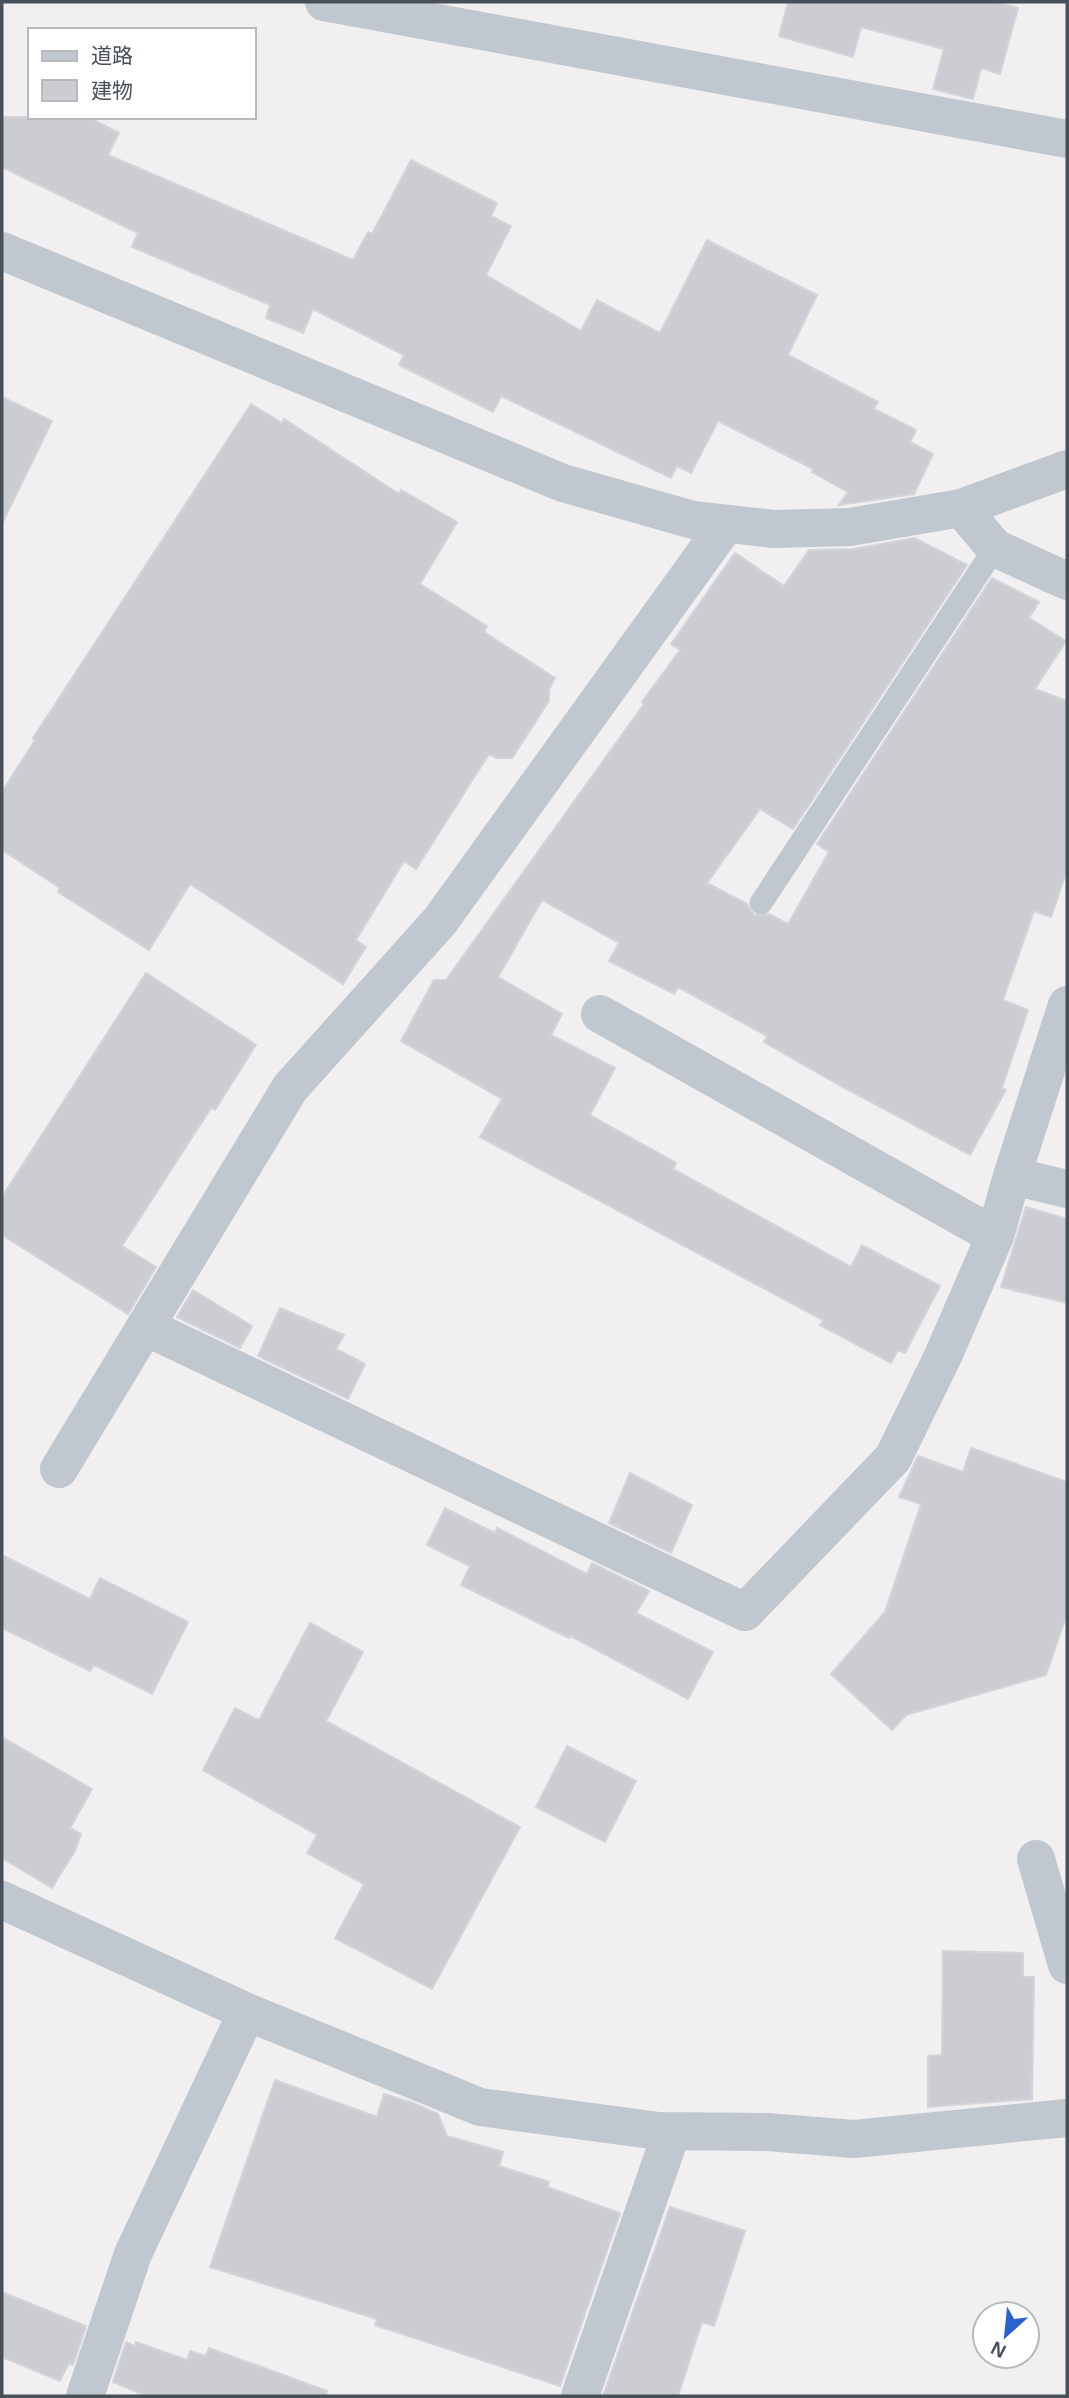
<svg xmlns="http://www.w3.org/2000/svg" width="1069" height="2398" font-family="Helvetica,'Noto Sans JP',sans-serif">
  <style>
    .building { fill: #cccdd3; stroke: #d3d4d9; stroke-width: 2 }
    .lines { fill: none; stroke-linecap: round; stroke-linejoin: round }
    .service { stroke: #c0c7cf; stroke-width: 23 }
    .minor { stroke: #c0c7cf; stroke-width: 38 }
  </style>
  <rect width="100%" height="100%" fill="#f1efef"/>
  <path class="building" d="M788 2H996L1018 8 1000 74 981 68 973 99 933 89 944 49 861 27 853 57 779 36Z
    M2 117H88L119 133 108 155 353 260 368 232 372 234 411 160 497 203 491 216 511 226 486 275 581 331 597 300 660 333 707 240 817 295 788 355 878 402 874 409 916 430 910 442 933 454 914 494 839 505 848 492 812 472 813 469 718 421 691 473 677 466 671 478 501 396 493 412 399 365 404 355 313 309 303 333 266 318 270 305 132 247 138 233 2 167Z
    M2 397 52 421 2 524Z
    M251 404 282 423 284 419 399 494 401 490 457 522 420 584 487 626 484 632 555 678 549 690V701L512 758H496L489 754 416 869 404 861 356 940 366 947 343 984 190 884 149 950 58 892 60 888 2 850V792L35 740 33 738Z
    M914 538 967 565 793 829 760 809 707 883 747 904 754 915 769 914 788 924 829 852 817 844 992 578 1039 602 1029 618 1066 641 1035 689 1067 701V870L1051 917 1034 911 1003 1000 1028 1010 1002 1088 1006 1090 970 1155 837 1084 764 1042 767 1036 678 987 674 994 609 961 619 943 542 900 498 977 562 1014 551 1035 615 1068 590 1115 676 1163 673 1169 851 1267 862 1245 940 1286 905 1353 898 1350 891 1363 820 1325 823 1320 480 1137 502 1099 401 1041 434 980H446L644 704 642 702 680 650 671 644 735 553 784 586 809 550 854 549Z
    M146 973 256 1045 215 1110 211 1108 122 1246 156 1267 128 1314 2 1235V1197Z
    M1026 1207 1067 1219V1303L1001 1287Z
    M193 1290 252 1326 240 1348 177 1317Z
    M280 1308 344 1335 336 1349 365 1364 348 1399 258 1356Z
    M971 1448 1067 1482V1614L1046 1675 906 1715 892 1730 831 1674 885 1612 921 1504 899 1497 918 1456 963 1472Z
    M630 1473 692 1505 671 1553 609 1523Z
    M445 1508 495 1533 497 1528 587 1574 592 1563 649 1591 636 1613 713 1652 688 1699 571 1636 569 1638 461 1585 470 1566 427 1545Z
    M2 1555 90 1599 100 1578 188 1622 152 1694 94 1665 90 1671 2 1628Z
    M310 1623 363 1652 326 1721 520 1827 432 1989 335 1938 364 1884 307 1853 317 1835 203 1770 235 1708 259 1720Z
    M2 1737 92 1789 70 1828 81 1834 75 1851 52 1888 2 1858Z
    M567 1746 636 1781 605 1842 536 1807Z
    M943 1951 1023 1953V1977H1034L1032 2099 928 2107V2056L942 2055Z
    M275 2080 377 2117 384 2094 413 2103 438 2114 447 2136 503 2152 499 2166 549 2182 547 2187 620 2213 560 2386 375 2325 377 2319 210 2267Z
    M670 2207 745 2231 714 2326 702 2322 678 2396H603Z
    M2 2292 86 2326 73 2365 69 2363 60 2381 2 2357Z
    M126 2342 135 2346 136 2342 187 2360 190 2351 206 2356 209 2348 327 2391 326 2396H146L113 2382Z"/>
  <g class="lines">
    <path class="service" d="M761 903 995 548"/>
    <path class="minor" d="M324 2 1067 139
      M2 251 563 483 693 520 774 529 850 527 961 508 1067 469
      M961 508 995 548 1067 581
      M1067 1005 1012 1176 1067 1189
      M600 1014 995 1236
      M146 1327 745 1612 893 1458 943 1356 995 1236 1012 1176
      M59 1469 290 1088 440 921 726 524
      M1036 1859 1067 1965
      M2 1900 247 2012 480 2107 659 2131 767 2132 854 2139 1067 2118
      M85 2396 133 2254 247 2012
      M580 2396 672 2131"/>
  </g>
  <rect width="1069" height="2398" fill="none" stroke="#48505a" stroke-width="7"/>
  <rect x="28" y="28" width="228" height="91" fill="#ffffff" stroke="#b6b9bd" stroke-width="2"/>
  <rect x="42" y="51" width="35" height="10" fill="#c0c7cf" stroke="#b6b9bd" stroke-width="2"/>
  <text x="91" y="63" font-size="21" fill="#48505a">道路</text>
  <rect x="42" y="80" width="35" height="21" fill="#cccdd3" stroke="#b6b9bd" stroke-width="2"/>
  <text x="91" y="98" font-size="21" fill="#48505a">建物</text>
  <g transform="translate(1006 2335) rotate(207)"><circle r="33" fill="#ffffff" stroke="#b6b9bd" stroke-width="2"/>
  <path d="M0-5L12 26L0 18L-12 26Z" fill="#2a62d0"/>
  <text y="-10" font-size="19" font-weight="bold" text-anchor="middle" fill="#48505a">N</text>
  </g>
</svg>
